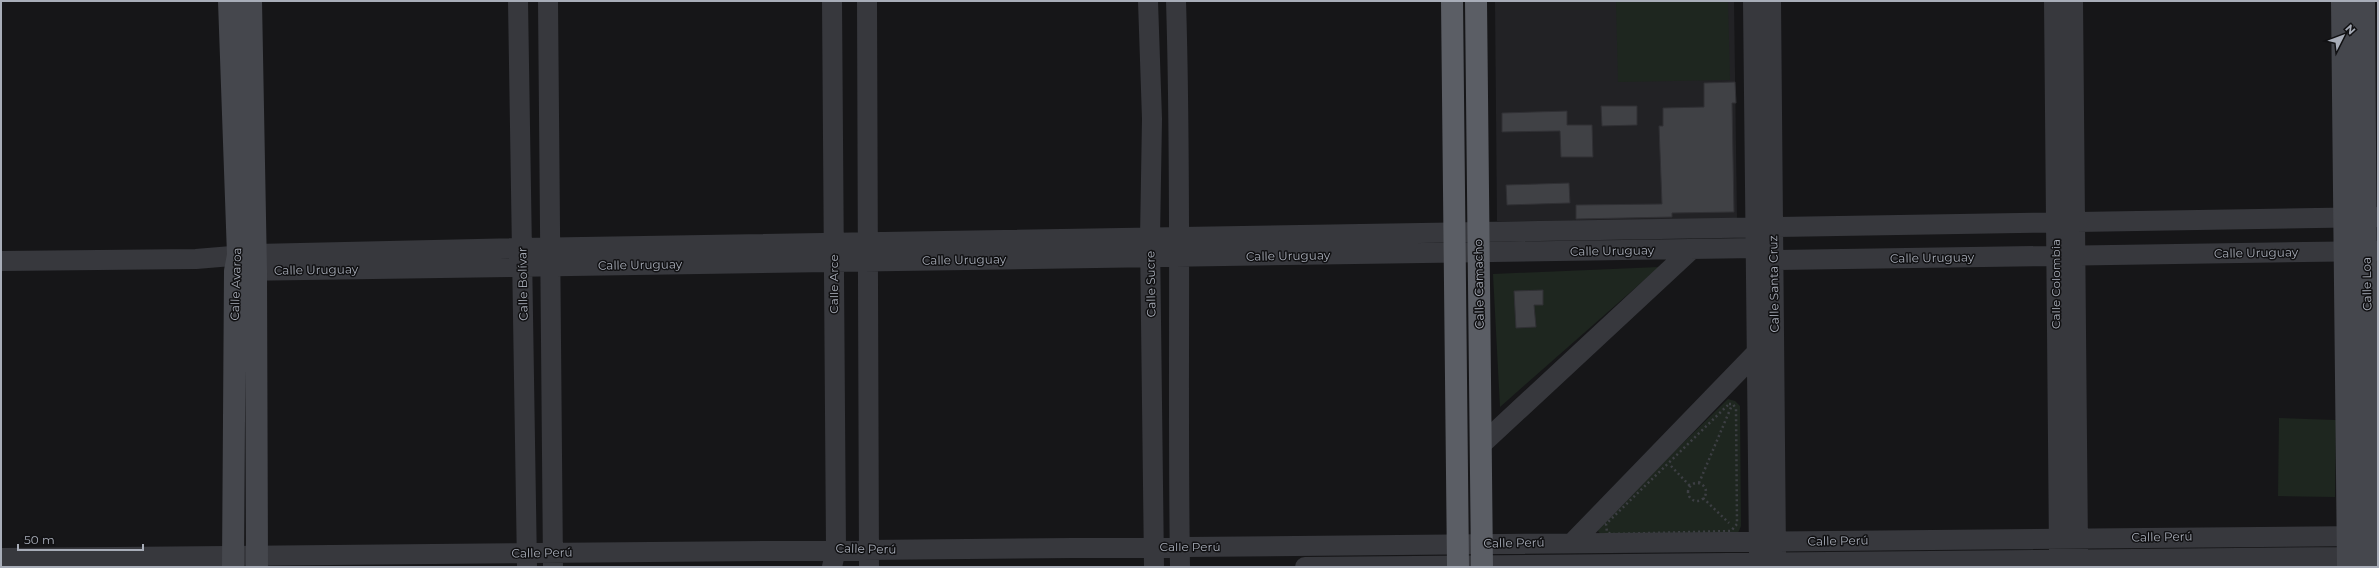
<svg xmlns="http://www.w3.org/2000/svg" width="2379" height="568" font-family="Montserrat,sans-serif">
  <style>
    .built { fill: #222225 }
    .green { fill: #1e261f }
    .building { fill: #404145; stroke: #303034 }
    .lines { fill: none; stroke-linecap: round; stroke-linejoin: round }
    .path { stroke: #3d3f44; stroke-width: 2.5; stroke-dasharray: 2 3; stroke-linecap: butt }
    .minor { stroke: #37383d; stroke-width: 20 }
    .secondary { stroke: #45474d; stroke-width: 22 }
    .trunk { stroke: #5b5e65; stroke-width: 22 }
    .labels { text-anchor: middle; stroke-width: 3; stroke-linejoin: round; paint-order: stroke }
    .street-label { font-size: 12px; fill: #a8adb8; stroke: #111113 }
  </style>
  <rect width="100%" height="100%" fill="#161618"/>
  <path class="built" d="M1495 1H1734L1737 220 1497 221Z"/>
  <path class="green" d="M1616 1H1728L1730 80 1618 82Z
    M1659 267 1500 407 1493 274Z
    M1728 399 1735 401 1740 406 1741 526 1738 533 1601 535 1598 531 1599 525Z
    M2279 418 2336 420 2335 497 2278 496Z"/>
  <path class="building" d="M1735 82 1736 103H1732L1734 212 1672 213V217L1576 219V205L1662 204 1659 126H1663V108L1704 107V83Z
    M1601 106H1637V125L1602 126Z
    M1567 111V125H1592L1593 157H1561L1560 131 1502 132V113Z
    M1569 183 1570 203 1507 205 1506 185Z
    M1543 290V305H1534L1536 327 1516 328 1514 291Z"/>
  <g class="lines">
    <path class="path" d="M1729 404H1733L1736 409 1737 524 1731 531 1611 534 1607 532 1606 524Z
      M1671 466 1690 486
      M1688 492a9 9 0 1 1 18 0a9 9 0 1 1-18 0Z
      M1699 483 1732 405
      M1703 498 1729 523"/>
    <path class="minor" d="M518 1 527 567
      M548 1 553 567
      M867 1 869 567
      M1148 1 1152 119 1150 238 1154 567
      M1176 1C1182 190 1177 378 1180 567
      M1753 1 1759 555
      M1771 1 1776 555
      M2054 1 2059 551
      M2073 1 2078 551
      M1 261 196 259 256 254 522 248 2378 217
      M240 271 1756 248 1774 260 2378 251
      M1481 445 1691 250
      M1573 542 1757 352
      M1 558 2364 536
      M832 567 836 549 832 1
      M1305 567 2348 557 2364 553"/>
    <path class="secondary" d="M229 1 238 255 235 271 233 567
      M251 1 256 271 257 567
      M2342 1 2348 567
      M2364 1 2368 567"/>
    <path class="trunk" d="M1452 1 1458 567
      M1476 1 1482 567"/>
  </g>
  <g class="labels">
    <g class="street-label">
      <text transform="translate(1612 251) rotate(-1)" y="4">Calle Uruguay</text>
      <text transform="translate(2256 253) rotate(-1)" y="4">Calle Uruguay</text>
      <text transform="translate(1288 256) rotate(-1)" y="4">Calle Uruguay</text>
      <text transform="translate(1932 258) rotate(-1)" y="4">Calle Uruguay</text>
      <text transform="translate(964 260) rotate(-1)" y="4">Calle Uruguay</text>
      <text transform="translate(640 265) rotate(-1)" y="4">Calle Uruguay</text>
      <text transform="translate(316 270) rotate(-1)" y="4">Calle Uruguay</text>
      <text transform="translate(236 284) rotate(-88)" y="4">Calle Avaroa</text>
      <text transform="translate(523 284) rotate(-91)" y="4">Calle Bolívar</text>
      <text transform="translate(834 284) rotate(-90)" y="4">Calle Arce</text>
      <text transform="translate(1151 284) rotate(-91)" y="4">Calle Sucre</text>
      <text transform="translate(1479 284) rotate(-91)" y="4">Calle Camacho</text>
      <text transform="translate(1774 284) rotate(-91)" y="4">Calle Santa Cruz</text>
      <text transform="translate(2056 284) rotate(-90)" y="4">Calle Colombia</text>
      <text transform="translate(2367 284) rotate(-91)" y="4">Calle Loa</text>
      <text transform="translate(2162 537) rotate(-1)" y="4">Calle Perú</text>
      <text transform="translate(1838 541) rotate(-1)" y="4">Calle Perú</text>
      <text transform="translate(1514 543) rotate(-1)" y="4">Calle Perú</text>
      <text x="1190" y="551">Calle Perú</text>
      <text transform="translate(866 549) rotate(1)" y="4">Calle Perú</text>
      <text transform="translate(542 553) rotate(-1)" y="4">Calle Perú</text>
    </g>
  </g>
  <rect width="2379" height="568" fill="none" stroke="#a8adb8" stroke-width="4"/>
  <g transform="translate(2343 36) rotate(48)" stroke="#111113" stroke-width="3" paint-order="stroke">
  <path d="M0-3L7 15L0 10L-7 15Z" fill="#a8adb8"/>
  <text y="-6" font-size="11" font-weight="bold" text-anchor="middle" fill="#a8adb8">N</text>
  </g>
  <path d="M18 544v6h125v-6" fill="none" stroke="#a8adb8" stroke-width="2"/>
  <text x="24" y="544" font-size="12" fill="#a8adb8" stroke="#111113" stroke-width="3" paint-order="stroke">50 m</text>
</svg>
